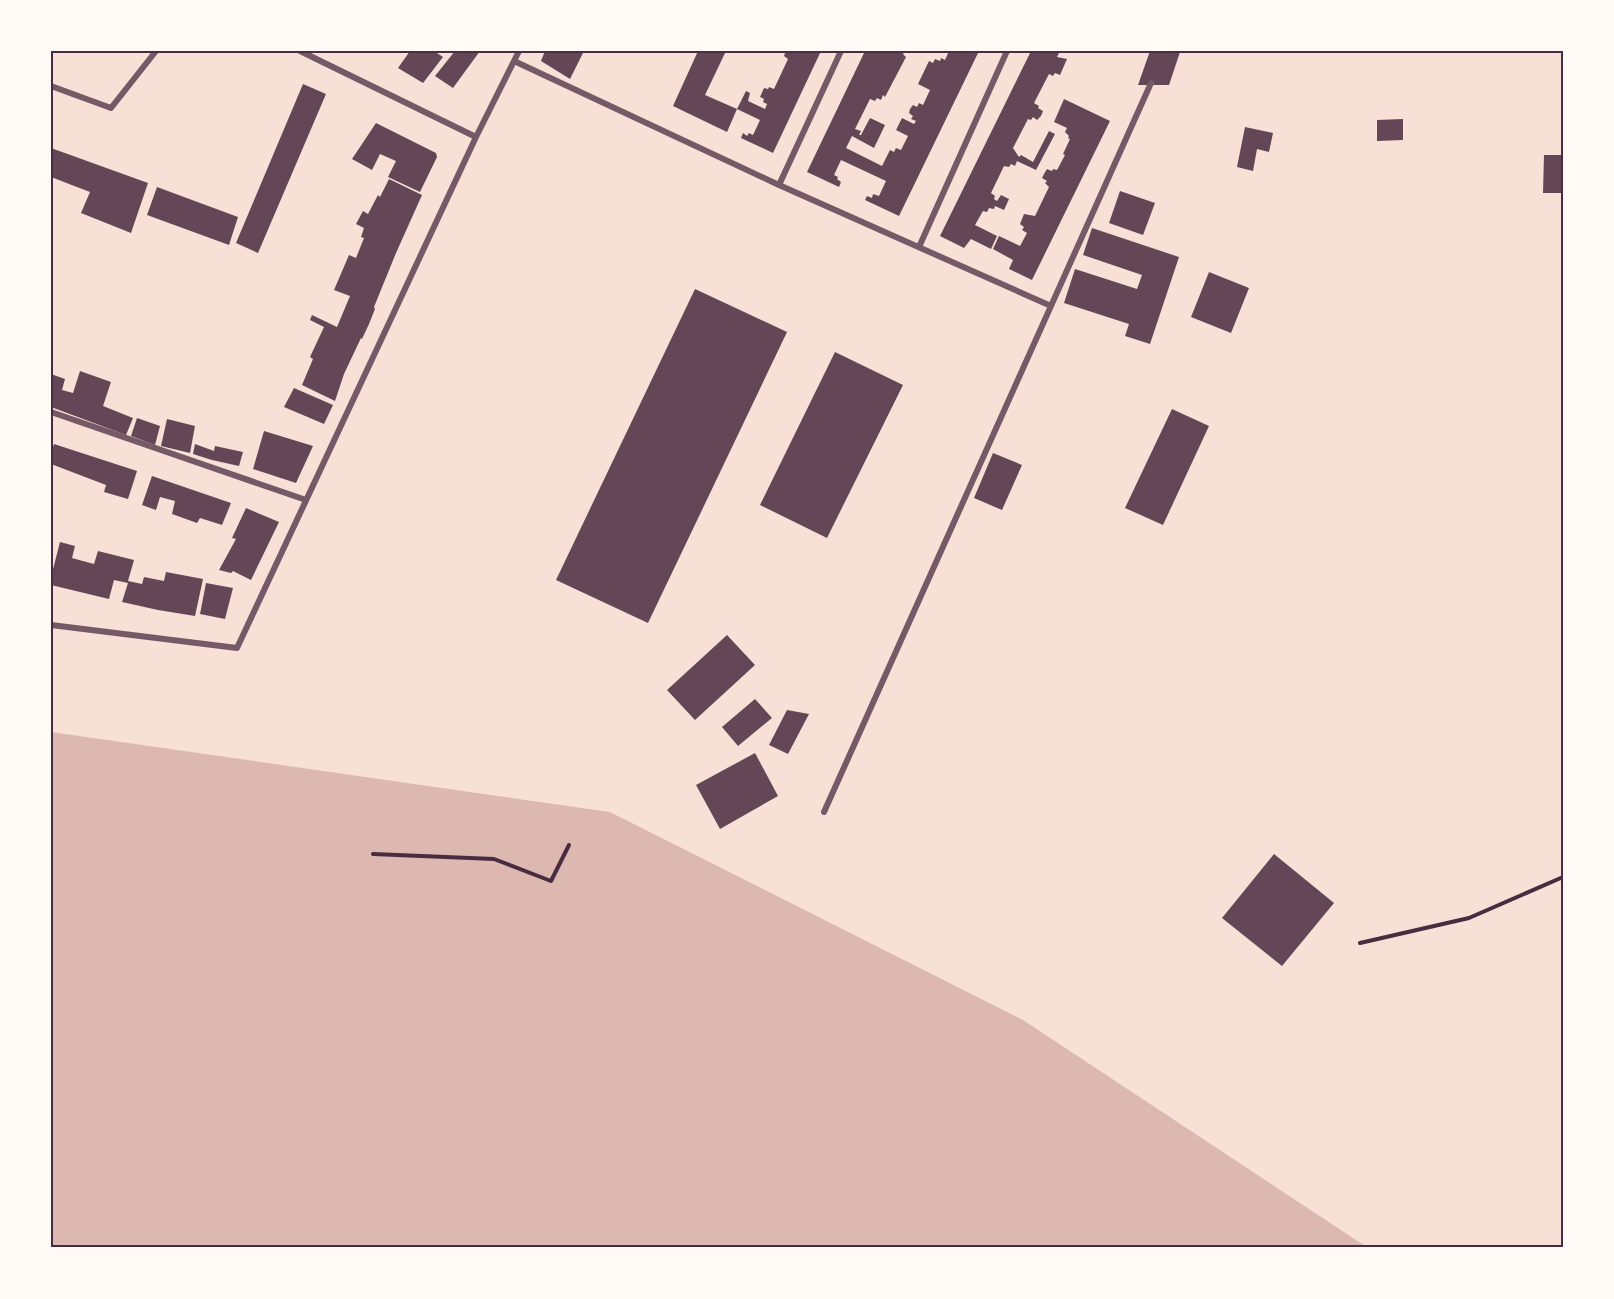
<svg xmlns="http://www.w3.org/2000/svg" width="1614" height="1299" font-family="'Playfair Display',serif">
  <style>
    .water { fill: #dcb8b0 }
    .building { fill: #644757 }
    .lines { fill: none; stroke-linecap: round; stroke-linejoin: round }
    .path { stroke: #4a2c40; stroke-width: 4 }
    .minor { stroke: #755966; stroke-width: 6 }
    .neatline { fill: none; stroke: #4a2c40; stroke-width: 2 }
  </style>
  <rect width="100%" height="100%" fill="#f7e1d7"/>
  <path class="water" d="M51 732 610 812 1023 1020 1368 1248H51Z"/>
  <path class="building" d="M410 51H434L443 57 423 83 398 68Z
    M455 51H480L453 88 435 76Z
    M545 51H584L570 79 541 61Z
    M698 51H726L705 95 737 109 727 132 673 106Z
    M782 51H821L773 153 741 138 743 133 747 136 749 133 753 135 760 120 737 109 746 91 750 93 748 101 765 109 767 104 763 102 764 99 760 97 764 88 768 89 769 87 774 89 788 59 784 56 785 53Z
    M865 51H905L903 54 906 57 885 97 883 95 881 100 877 98 875 101 870 99 855 129 861 131 859 135H861L870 118 885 125 874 148 852 136 846 148 882 166 890 150 894 152 896 148 901 150 908 136 896 130 902 118 914 124 916 121 911 119 913 116 909 113 910 109 913 105 917 107 919 103 923 105 930 90 918 84 929 61 933 63 935 59 940 61 941 58 945 60 949 51H979L899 216 865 200 867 196 872 198 873 194 879 196 886 181 841 160 834 175 838 177 837 179 841 182 839 187 807 172Z
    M1031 51H1060L1057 57 1067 59 1060 75 1055 73 1053 76 1049 74 1034 103 1039 106 1038 108 1043 111 1041 116 1037 120 1033 117 1031 120 1028 119 1013 148 1019 157 1021 155 1033 162 1049 131 1055 134 1036 170 1017 161 1015 166 1011 164 1009 167 1004 166 991 193 995 196 994 199 997 201 1001 195 1009 199 1004 210 995 206 994 209 989 208 987 212 983 211 975 225 997 236 991 249 971 239 964 248 940 236Z
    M1150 51 1180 52 1169 85H1138Z
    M303 84 326 94 258 253 236 243Z
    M1064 99 1110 121 1032 280 1009 269 1013 260 993 249 999 236 1020 246 1027 233 1022 230 1024 227 1020 224 1024 214 1035 216 1049 187 1045 183 1047 181 1042 178 1044 174 1047 169 1052 171 1053 169 1057 170 1065 155 1063 154 1070 139 1068 138 1069 136 1065 132 1067 128 1054 122Z
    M1403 119V140L1377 141V120Z
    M376 123 436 153 437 157 420 192 388 177 396 161 380 154 372 170 352 159Z
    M1245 127 1273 133 1269 152 1257 149 1253 171 1237 167Z
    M51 148 148 183 131 233 81 213 90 192 51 177Z
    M1544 155H1563V193H1543Z
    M389 179 422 195 396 253 374 307 375 309 369 324 362 339 361 338 344 374 335 401 302 385 313 359 310 357 324 327 310 320 312 315 337 327 350 296 334 290 349 255 356 258 364 238 361 237 364 228 356 224 363 211 368 214 378 195 380 197Z
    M157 187 238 217 229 245 147 215Z
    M1120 191 1155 203 1143 235 1109 223Z
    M1092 228 1179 257 1150 344 1125 336 1129 324 1064 303 1075 269 1137 289 1142 275 1083 255Z
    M1209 272 1249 288 1231 333 1191 317Z
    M695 289 787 332 648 623 556 580Z
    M835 352 903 385 827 538 760 505Z
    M80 371 111 382 103 406 133 418 126 435 51 407V374L65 379 62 390 73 393Z
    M294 388 333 405 324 424 284 407Z
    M1172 409 1209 426 1163 525 1125 508Z
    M137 418 160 426 155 445 131 436Z
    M167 419 195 426 190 453 161 446Z
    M264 431 313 446 296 483 253 469Z
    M54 444 137 471 128 499 104 492 106 485 51 464V453Z
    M195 444 214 451 215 446 243 452 239 466 212 460 193 454Z
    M993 453 1022 465 1002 510 974 498Z
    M152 476 231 503 222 525 200 518 197 523 172 514 175 501 160 497 156 510 142 505Z
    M246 508 279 522 251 580 233 571 231 573 219 570 236 539 232 538Z
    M60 542 75 546 72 558 94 564 98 551 134 560 128 581 142 584 144 577 164 581 166 572 203 579 195 616 158 610 122 602 128 583 114 580 109 599 51 585V577Z
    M206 583 233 588 225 619 200 614Z
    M727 635 755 665 695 720 667 690Z
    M755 699 772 718 738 746 722 727Z
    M787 710 809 714 788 754 769 745Z
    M755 753 778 796 720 829 696 785Z
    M1274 854 1334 903 1282 966 1222 918Z"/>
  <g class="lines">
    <path class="path" d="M373 854 494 859 551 881 569 845
      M1360 943 1469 918 1563 877"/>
    <path class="minor" d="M300 51 476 137
      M514 61 779 185 1051 306
      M51 86 111 108 156 51
      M779 185 841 51
      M919 247 1007 51
      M51 412 306 500
      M51 625 237 648 476 137 519 51
      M824 812 1151 83"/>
  </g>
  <rect width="1614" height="1299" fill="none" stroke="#fffaf5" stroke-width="105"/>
  <rect x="52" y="52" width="1510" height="1194" class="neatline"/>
</svg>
